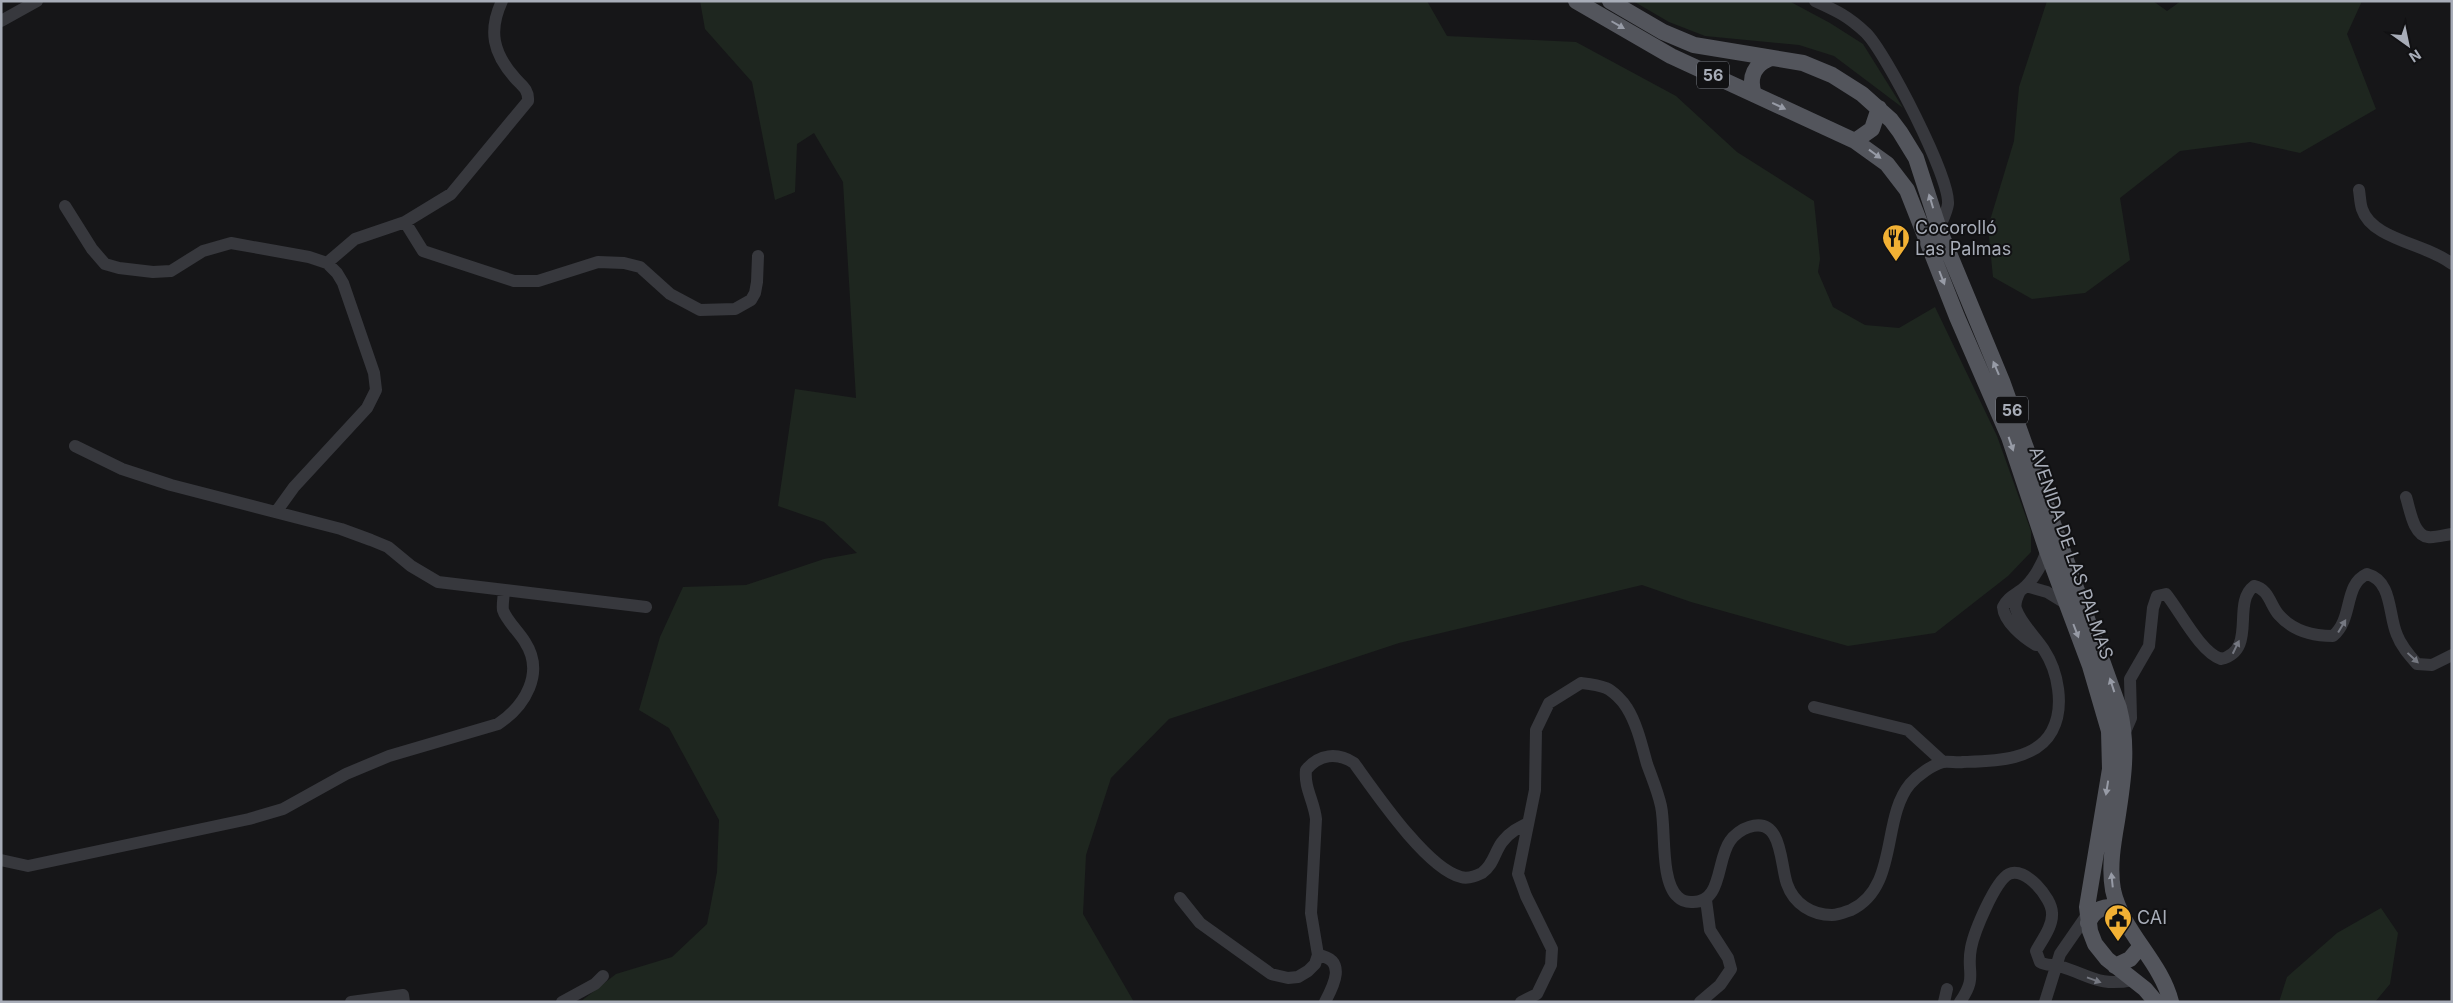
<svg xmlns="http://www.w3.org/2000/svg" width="2453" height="1003" font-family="Inter,sans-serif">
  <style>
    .green { fill: #1e261f }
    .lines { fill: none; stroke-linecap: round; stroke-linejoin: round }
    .minor { stroke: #37383d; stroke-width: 12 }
    .major { stroke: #53555c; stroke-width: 16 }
    .oneway { fill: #979ba6 }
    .oneway2 { fill: #757881 }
    .labels { text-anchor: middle; stroke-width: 4; stroke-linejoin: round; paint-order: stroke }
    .shield { fill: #111113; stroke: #7b7e86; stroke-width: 1 }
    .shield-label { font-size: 16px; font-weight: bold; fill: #a8adb8 }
    .poi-label { font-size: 18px; fill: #a8adb8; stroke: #111113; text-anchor: start }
    .street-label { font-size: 18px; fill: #a8adb8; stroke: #111113 }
  </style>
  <rect width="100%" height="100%" fill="#161618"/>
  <path class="green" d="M700 1H1427L1447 36 1576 42 1676 96 1737 152 1814 201 1820 259 1818 272 1833 307 1865 325 1899 328 1935 307 1997 436 2031 531V552L2008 576 1935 633 1848 646 1691 602 1642 585 1399 643 1169 719 1111 778 1086 855 1083 914 1134 1002H580L616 974 672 957 707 924 717 872 719 820 669 728 639 710 660 637 683 587 746 585 824 559 857 553 824 522 778 506 795 389 856 398 843 182 814 133 797 144 795 192 775 200 752 82 705 29Z
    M1633 1H1789L1830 23 1863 44 1903 108 1834 56 1799 45 1705 36 1669 22Z
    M2047 1H2153L2167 11 2181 1H2362L2347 34 2376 109 2300 153 2250 142 2180 151 2120 198 2130 260 2085 293 2032 299 1993 277 1988 227 2014 141 2019 87Z
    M2381 908 2398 933 2390 984 2375 1002H2279L2287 977 2337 933Z"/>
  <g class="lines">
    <path class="minor" d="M1815 1C1837 11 1848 16 1866 33 1886 53 1950 177 1948 204 1947 212 1942 221 1939 229
      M1 21 37 1
      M2359 190C2360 196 2360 203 2362 209 2372 240 2428 244 2452 264
      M65 206 92 249 105 264 119 268 153 272 171 271 203 251 231 243 309 257 327 263
      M405 222 423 251 514 281H538L598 262 624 263 640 267 670 294 700 310 735 309 751 300 755 293 757 282 758 256
      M75 446 122 469 171 485 341 529 371 540 388 547 411 566 438 582 646 607
      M2406 497C2410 509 2413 535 2428 537 2435 538 2444 535 2452 534
      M276 512 294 487 367 408 376 390 374 373 343 283 337 273 327 263 355 239 405 222 451 194 528 101C529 89 521 85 515 78 493 53 488 31 502 1
      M2026 586 2047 592 2065 603
      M2036 645C2024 638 2004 622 2003 607 2008 596 2018 594 2026 586 2036 576 2042 564 2047 551
      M1814 707 1908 730 1943 762
      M2124 734 2131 718 2130 679 2149 646 2153 608 2157 596 2166 594C2180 611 2200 652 2221 659 2258 650 2231 603 2254 586 2269 589 2270 605 2279 615 2293 631 2313 636 2333 636 2354 618 2343 585 2367 574 2393 581 2388 615 2397 635 2401 646 2409 655 2417 664L2432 665 2452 655
      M1 860 28 866 249 819 283 809 346 774 389 756 498 724C525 706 545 673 525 642 519 632 506 620 503 610 502 604 504 596 504 590
      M1180 898 1200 923 1271 974 1288 978 1298 977 1308 971 1315 964 1318 955 1311 913 1316 819C1314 801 1304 788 1306 770 1319 754 1337 752 1354 763 1375 792 1427 869 1461 877 1468 879 1476 876 1482 873 1494 865 1495 850 1503 841 1510 832 1518 828 1528 823
      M1318 955C1347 960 1334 985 1325 1002
      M351 1002 403 995 404 1002
      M562 1002 595 984 603 976
      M1521 1002 1537 994 1551 965 1552 949 1526 896 1518 874 1535 790 1536 730 1549 703 1581 683C1589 684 1598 685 1606 688 1613 691 1623 701 1627 708 1637 724 1642 746 1647 764 1652 778 1658 792 1661 806 1666 829 1660 882 1678 897 1682 901 1686 902 1691 902 1723 904 1716 860 1730 841 1734 835 1742 829 1749 827 1783 816 1780 865 1787 884 1794 904 1812 915 1832 915 1839 915 1845 912 1851 910 1899 887 1881 819 1910 784 1918 775 1932 765 1943 762 1949 761 1957 763 1963 762 1993 761 2036 761 2052 731 2065 707 2058 671 2044 650 2036 637 2021 624 2016 609 2014 603 2017 597 2020 591
      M1700 1002 1720 985 1731 969 1728 958 1710 930 1706 900
      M1944 1002 1947 989
      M1960 1002C1978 976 1966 973 1971 948 1974 932 1995 881 2009 874 2025 866 2052 898 2052 913 2053 926 2042 940 2036 951L2040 962C2046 966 2052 964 2059 966 2090 975 2098 987 2133 980
      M2045 1002 2060 954 2087 915"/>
    <path class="major" d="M1576 1 1671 56 1855 141 1887 164 1907 190 1957 317 2009 437 2047 551 2090 666 2109 731 2110 769 2087 907 2090 931 2095 944 2107 959 2145 989 2156 1002
      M1610 1 1663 32 1694 45 1803 63 1832 75 1862 94 1891 120 1900 132 1916 158 1939 229 2002 381 2119 708C2129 746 2123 783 2117 821 2113 844 2109 867 2113 890 2122 932 2161 961 2171 1002
      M1754 94C1748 77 1755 64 1771 58
      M1855 141 1872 129 1879 108
      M2088 923C2094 909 2105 904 2119 909
      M2115 966 2130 959 2141 946"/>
  </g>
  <defs><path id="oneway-solid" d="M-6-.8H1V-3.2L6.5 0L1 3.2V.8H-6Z" transform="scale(1.25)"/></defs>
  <g class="oneway">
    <use href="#oneway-solid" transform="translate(1618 25) rotate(30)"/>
    <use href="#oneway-solid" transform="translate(1779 106) rotate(25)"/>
    <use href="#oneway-solid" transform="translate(1875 154) rotate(36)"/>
    <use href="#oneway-solid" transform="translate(1931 201) rotate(-107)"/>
    <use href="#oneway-solid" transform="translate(1942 278) rotate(69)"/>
    <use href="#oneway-solid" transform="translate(1996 368) rotate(-113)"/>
    <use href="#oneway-solid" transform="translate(2011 444) rotate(71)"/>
    <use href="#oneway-solid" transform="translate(2076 631) rotate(69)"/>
    <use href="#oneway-solid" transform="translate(2112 685) rotate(-108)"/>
    <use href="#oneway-solid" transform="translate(2107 788) rotate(99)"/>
    <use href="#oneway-solid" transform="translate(2112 880) rotate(-96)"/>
  </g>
  <g class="oneway2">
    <use href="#oneway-solid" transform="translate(2342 626) rotate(-59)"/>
    <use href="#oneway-solid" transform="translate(2236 647) rotate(-64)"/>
    <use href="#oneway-solid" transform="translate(2413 658) rotate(43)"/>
    <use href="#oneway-solid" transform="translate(2094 980) rotate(20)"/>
  </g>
  <defs>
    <g id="restaurant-pin" transform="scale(1.4375)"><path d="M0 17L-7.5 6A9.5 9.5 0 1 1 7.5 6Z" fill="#f2b134" stroke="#111113"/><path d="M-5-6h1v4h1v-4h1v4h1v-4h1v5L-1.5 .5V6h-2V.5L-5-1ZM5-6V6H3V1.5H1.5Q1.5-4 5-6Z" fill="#111"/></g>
    <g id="civic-pin" transform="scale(1.4375)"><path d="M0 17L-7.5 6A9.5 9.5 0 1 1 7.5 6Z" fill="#f2b134" stroke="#111113"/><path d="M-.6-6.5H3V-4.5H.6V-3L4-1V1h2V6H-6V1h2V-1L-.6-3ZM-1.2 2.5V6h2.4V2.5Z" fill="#111"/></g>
  </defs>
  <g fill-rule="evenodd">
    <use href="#restaurant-pin" x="1896" y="238"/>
    <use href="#civic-pin" x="2118" y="918"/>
  </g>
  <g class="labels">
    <g class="shield">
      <rect x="1697" y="61.5" width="32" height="27" rx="4"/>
      <rect x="1996" y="396.5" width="32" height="27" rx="4"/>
    </g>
    <g class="shield-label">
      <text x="1713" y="81">56</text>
      <text x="2012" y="416">56</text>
    </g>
    <g class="poi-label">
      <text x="1915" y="234">Cocorolló<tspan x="1915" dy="21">Las Palmas</tspan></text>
      <text x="2137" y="924">CAI</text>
    </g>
    <g class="street-label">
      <text transform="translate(2071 553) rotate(71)" y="6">AVENIDA DE LAS PALMAS</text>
    </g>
  </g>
  <rect width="2453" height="1003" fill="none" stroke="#a8adb8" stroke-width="5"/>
  <g transform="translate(2408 45) rotate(147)" stroke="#111113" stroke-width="4" paint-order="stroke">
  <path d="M0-4L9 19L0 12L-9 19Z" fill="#a8adb8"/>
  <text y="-8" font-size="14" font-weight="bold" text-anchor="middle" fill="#a8adb8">N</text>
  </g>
</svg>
